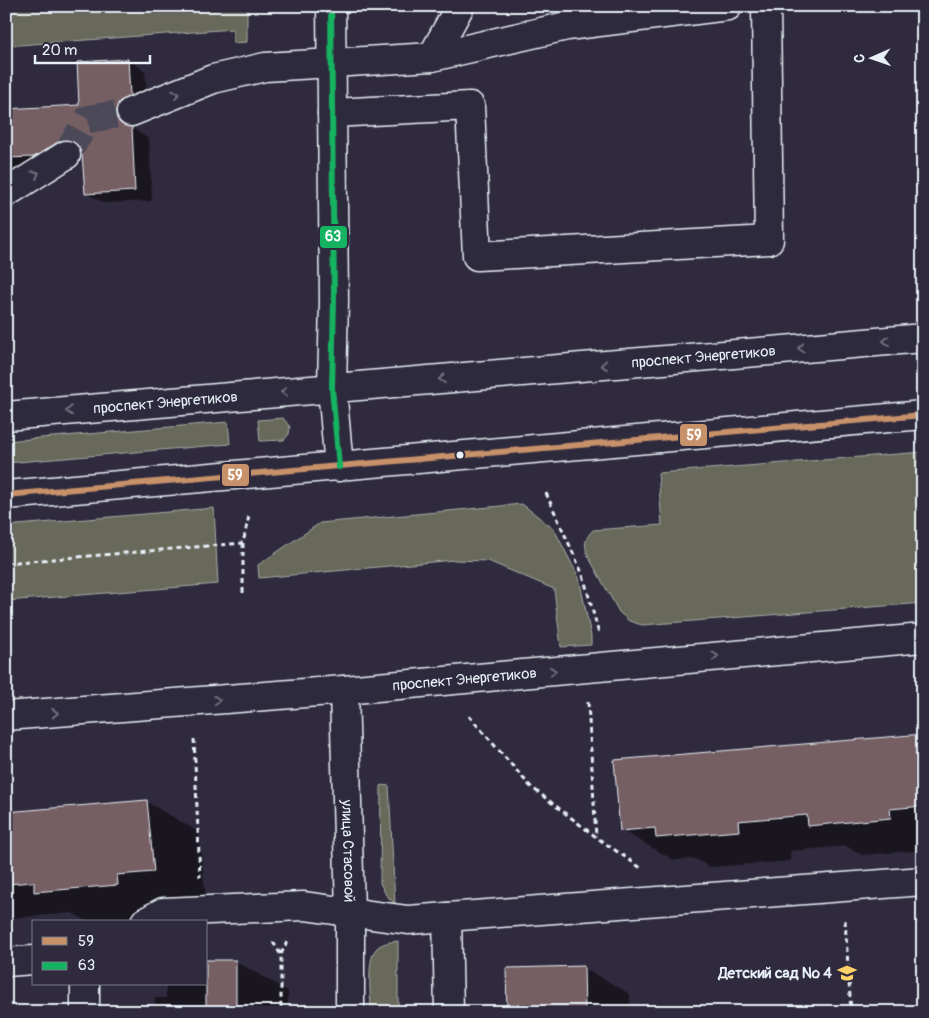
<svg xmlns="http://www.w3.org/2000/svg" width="929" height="1018" font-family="Pangolin,sans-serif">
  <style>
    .green { fill: #68695a; stroke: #a8ada9 }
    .shadow { fill: #0007 }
    .building { fill: #765f64; stroke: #e8f1f8 }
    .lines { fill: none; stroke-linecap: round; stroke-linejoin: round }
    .minor-tunnel { stroke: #4b4859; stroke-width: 28; stroke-dasharray: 28 14; stroke-linecap: butt }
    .minor-casing { stroke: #e8f1f8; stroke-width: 31 }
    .major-casing { stroke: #e8f1f8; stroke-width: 31 }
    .path { stroke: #e8f1f8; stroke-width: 3; stroke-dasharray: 5 4; stroke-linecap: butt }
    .minor { stroke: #2f2a3d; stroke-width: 28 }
    .major { stroke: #2f2a3d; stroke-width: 28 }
    .bus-1-casing { stroke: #2f2a3d; stroke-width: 10 }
    .bus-2-casing { stroke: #2f2a3d; stroke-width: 10 }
    .bus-1 { stroke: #c7916a; stroke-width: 6 }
    .bus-2 { stroke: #13b361; stroke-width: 6 }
    .oneway { stroke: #70707e }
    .bus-dot { fill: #e8f1f8; stroke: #2f2a3d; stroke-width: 2 }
    .labels { text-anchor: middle; stroke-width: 4.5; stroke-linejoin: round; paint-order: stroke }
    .street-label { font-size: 15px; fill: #e8f1f8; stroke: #2f2a3d }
    .poi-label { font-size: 15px; font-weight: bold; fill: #e8f1f8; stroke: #2f2a3d; text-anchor: end }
    .line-badge { stroke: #2f2a3d; stroke-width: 2 }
    .badge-label { font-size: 14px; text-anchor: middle; font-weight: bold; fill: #fff }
  </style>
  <rect width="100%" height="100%" fill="#2f2a3d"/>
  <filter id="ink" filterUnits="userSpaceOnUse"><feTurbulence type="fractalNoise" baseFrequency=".02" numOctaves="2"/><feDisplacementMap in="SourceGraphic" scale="10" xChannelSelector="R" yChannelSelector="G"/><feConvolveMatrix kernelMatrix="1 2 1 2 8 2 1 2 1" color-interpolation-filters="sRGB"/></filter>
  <g filter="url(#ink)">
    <path class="green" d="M6 6H247V42L233 43V29L6 46Z
      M283 418 290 427 289 434 284 440 260 441 258 420Z
      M228 422 230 444 6 463V441Z
      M923 452V603L642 625 629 621 619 612 588 556C584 545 584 539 593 530L662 525 658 473Z
      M522 504 554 529 579 578 591 636V645L561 647 554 589 488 561 454 560 259 578 258 565 320 523Z
      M214 508 218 584 6 601V526Z
      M381 785 389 786 395 904 386 895 380 883Z
      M398 941V1012H371C371 996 366 961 376 949 381 943 390 942 398 941Z"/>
    <path class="shadow" d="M128 60 145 71 148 106 133 121 136 131 149 139 152 201 104 203 86 193 82 150 53 166 12 168 13 192 6 195V86L9 110 80 106Z
      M923 735V850L862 855 846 846 790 851 791 861 710 867 695 859 674 860 621 830Z
      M147 802 199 832 206 902 169 915 90 922 72 913 13 918 14 928 6 929V814Z
      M235 961 288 991V1012H155V998H166V984H206Z
      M584 968 630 994V1012H508V969Z"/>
    <path class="building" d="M128 59 130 96 119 102 116 110V117L121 124 132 127 135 191 85 194 82 154 79 146 73 141 65 139 58 142 34 157 6 158V109L79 105 77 62Z
      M923 734V806L890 809 891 818 808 826 807 815 738 821 739 831 656 838 655 828 620 831 614 760Z
      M147 800 154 872 117 875 118 885 34 892V882L6 884V812Z
      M206 960H236V1012H206Z
      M584 966 585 1012H507L506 968Z"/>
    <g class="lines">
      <path class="minor-tunnel" d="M66 155 88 119 131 112"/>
      <g class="minor-casing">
        <g id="minor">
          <path d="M331 6 334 300 332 388 339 467"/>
          <path d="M432 57 567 26 728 6"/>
          <path d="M131 112 213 79 265 67 432 57 460 6"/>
          <path d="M332 113 470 106 477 256 769 240 766 6"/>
          <path d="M6 193 66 155"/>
          <path id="s1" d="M344 690 350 912V1012"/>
          <path id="s2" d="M6 716 344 690 923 638"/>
          <path d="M447 917 449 1012"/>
          <path d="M145 922 163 912 304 906 408 920 923 881"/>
          <path d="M6 962 34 960"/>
          <path d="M85 984V1012"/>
        </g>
      </g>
      <g class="major-casing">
        <g id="major">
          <path id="s3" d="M6 416 923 338"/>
          <path d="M6 495 923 415"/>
        </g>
      </g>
      <path class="path" d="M546 493 583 575 599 634
        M6 563 243 543
        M243 593V543L249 516
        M588 702 596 837
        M469 716 530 786 596 837 641 868
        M194 739 200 877
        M845 920 851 1012
        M273 942 281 955V1012
        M281 954 287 942"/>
      <use href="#minor" class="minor"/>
      <use href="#major" class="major"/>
      <g class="bus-1-casing">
        <path id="bus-1" d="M6 495 923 415"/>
      </g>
      <g class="bus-2-casing">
        <path id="bus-2" d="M331 6 334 300 332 388 339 467"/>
      </g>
      <use href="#bus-1" class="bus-1"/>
      <use href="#bus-2" class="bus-2"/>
    </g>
    <defs><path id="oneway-chevron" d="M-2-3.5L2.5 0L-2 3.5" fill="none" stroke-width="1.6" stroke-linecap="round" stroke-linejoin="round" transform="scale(1.25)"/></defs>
    <g class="oneway">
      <use href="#oneway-chevron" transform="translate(176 94) rotate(-21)"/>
      <use href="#oneway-chevron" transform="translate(36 174) rotate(-32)"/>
      <use href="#oneway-chevron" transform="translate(886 341) rotate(175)"/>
      <use href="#oneway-chevron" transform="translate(801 348) rotate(175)"/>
      <use href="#oneway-chevron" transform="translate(604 365) rotate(175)"/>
      <use href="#oneway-chevron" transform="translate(442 379) rotate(175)"/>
      <use href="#oneway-chevron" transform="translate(284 392) rotate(175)"/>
      <use href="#oneway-chevron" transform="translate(69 411) rotate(175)"/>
      <use href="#oneway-chevron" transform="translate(715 656) rotate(-5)"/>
      <use href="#oneway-chevron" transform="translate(553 671) rotate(-5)"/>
      <use href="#oneway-chevron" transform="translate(217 700) rotate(-4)"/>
      <use href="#oneway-chevron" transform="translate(55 713) rotate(-4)"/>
    </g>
  </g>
  <defs>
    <g id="school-bare" transform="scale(1.5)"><path d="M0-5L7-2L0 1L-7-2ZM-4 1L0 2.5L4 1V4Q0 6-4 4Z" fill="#ffd166" stroke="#2f2a3d" stroke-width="2.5" paint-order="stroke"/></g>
  </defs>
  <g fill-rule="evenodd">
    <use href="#school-bare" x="847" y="973"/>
  </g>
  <circle class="bus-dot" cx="460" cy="455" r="4.5"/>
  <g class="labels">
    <g class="street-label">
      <text dy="5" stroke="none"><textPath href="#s3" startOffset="700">проспект Энергетиков</textPath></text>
      <text dy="5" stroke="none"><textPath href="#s3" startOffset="160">проспект Энергетиков</textPath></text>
      <text dy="5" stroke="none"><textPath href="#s2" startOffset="460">проспект Энергетиков</textPath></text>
      <text dy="5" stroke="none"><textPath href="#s1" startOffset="161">улица Стасовой</textPath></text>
    </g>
    <g class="poi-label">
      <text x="832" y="978">Детский сад № 4</text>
    </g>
  </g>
  <g class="line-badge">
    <rect x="319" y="225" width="29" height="24" rx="5" fill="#13b361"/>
    <rect x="679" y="423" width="29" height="24" rx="5" fill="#c7916a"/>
    <rect x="221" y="463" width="29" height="24" rx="5" fill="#c7916a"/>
  </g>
  <g class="badge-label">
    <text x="333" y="241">63</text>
    <text x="694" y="440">59</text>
    <text x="235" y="480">59</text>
  </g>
  <rect width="929" height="1018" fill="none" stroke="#2f2a3d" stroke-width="25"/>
  <rect x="12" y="12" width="904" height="993" fill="none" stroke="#e8f1f8" stroke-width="2" filter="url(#ink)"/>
  <rect x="32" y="920" width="175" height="65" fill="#2f2a3d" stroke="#797a88"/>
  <rect x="42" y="937" width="25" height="8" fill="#c7916a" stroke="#797a88"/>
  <text x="78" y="946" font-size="15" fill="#e8f1f8">59</text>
  <rect x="42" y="962" width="25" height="8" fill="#13b361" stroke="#797a88"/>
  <text x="78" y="970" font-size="15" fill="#e8f1f8">63</text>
  <g transform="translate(872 58) rotate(268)" stroke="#2f2a3d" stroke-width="4" paint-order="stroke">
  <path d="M0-4L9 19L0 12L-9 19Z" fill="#e8f1f8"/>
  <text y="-8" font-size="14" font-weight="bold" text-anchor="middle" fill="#e8f1f8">С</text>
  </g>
  <path d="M35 55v8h115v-8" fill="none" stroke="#e8f1f8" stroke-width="2.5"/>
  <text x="42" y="55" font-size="15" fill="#e8f1f8" stroke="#2f2a3d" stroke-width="4" paint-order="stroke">20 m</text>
</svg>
